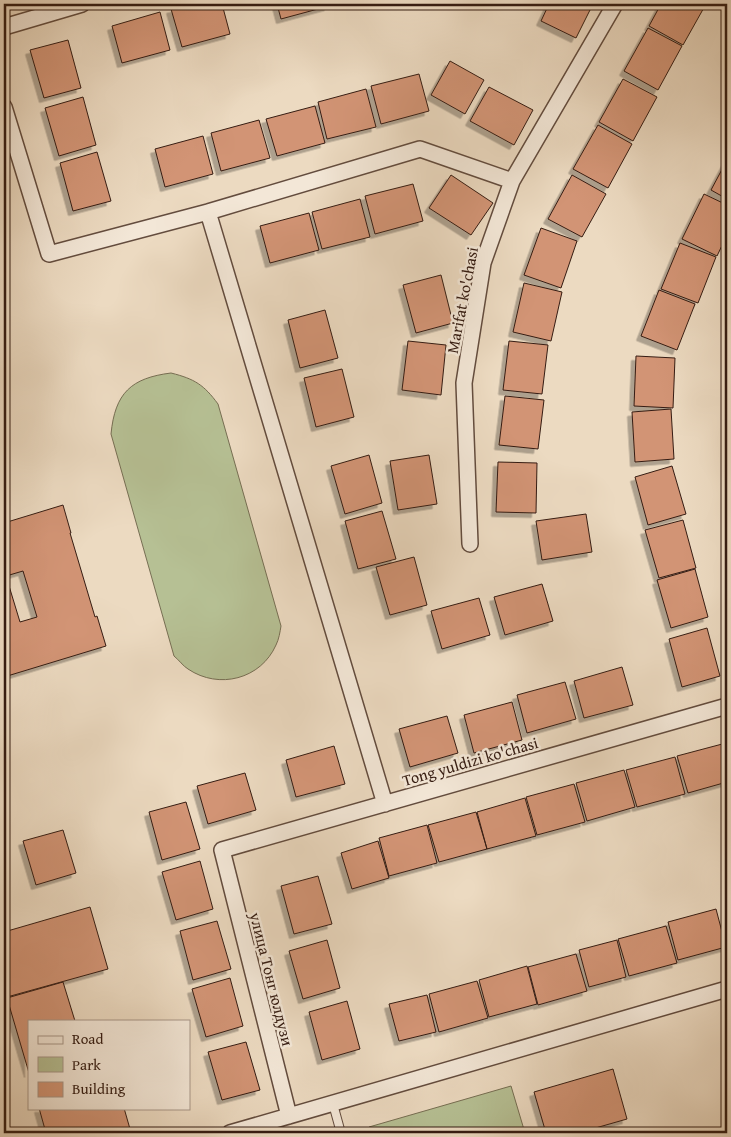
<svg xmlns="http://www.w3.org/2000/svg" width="731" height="1137" font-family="'Gentium Book Plus',serif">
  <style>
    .green { fill: #b6c094; stroke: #766e53 }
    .building { fill: #d29474; stroke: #351c12; fill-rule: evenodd; filter: url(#shadow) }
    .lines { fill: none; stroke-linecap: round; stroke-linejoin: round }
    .lane-casing { stroke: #634c3e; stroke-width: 10 }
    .street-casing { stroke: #634c3e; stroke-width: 18 }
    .lane { stroke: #f3e7d7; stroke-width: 8 }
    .street { stroke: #f3e7d7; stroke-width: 15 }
    .labels { text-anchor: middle; stroke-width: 5; stroke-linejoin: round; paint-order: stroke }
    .street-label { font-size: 16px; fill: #351c12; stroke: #f3e7d7 }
  </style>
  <defs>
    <filter id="shadow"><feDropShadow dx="-4.5" dy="4.5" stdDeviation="0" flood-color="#0004"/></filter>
  </defs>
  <rect width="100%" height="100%" fill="#ecdac1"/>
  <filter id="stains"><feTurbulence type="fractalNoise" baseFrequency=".004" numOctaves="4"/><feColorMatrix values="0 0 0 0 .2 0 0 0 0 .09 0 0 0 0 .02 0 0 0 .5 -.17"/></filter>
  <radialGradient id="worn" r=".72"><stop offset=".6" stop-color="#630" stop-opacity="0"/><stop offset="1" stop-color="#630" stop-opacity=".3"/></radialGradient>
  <path class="green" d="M171 373C195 379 204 385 218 404L281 626C280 632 279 639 276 645 261 679 219 690 188 669 183 666 179 660 174 656L111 434C115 393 131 378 171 373Z
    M511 1086 525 1133H371L369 1127Z"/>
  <path class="building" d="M192 4H222L230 34 182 47 171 9Z
    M277 4H328L329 6 281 19Z
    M549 4H593L576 38 541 21Z
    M661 4H706L683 45 649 26Z
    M160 12 170 50 122 63 112 26Z
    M648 28 682 46 658 90 624 71Z
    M68 40 81 88 44 98 30 50Z
    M450 61 484 80 465 114 431 95Z
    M419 74 429 111 381 124 371 86Z
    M623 79 657 97 633 141 599 122Z
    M489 87 533 110 514 145 470 121Z
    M366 89 376 127 327 139 318 102Z
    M83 97 96 145 59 156 45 108Z
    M315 106 325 143 277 156 266 119Z
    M259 120 270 158 221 171 211 133Z
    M598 125 632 144 608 188 573 169Z
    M203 136 213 174 165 187 155 149Z
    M97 152 111 201 73 211 60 163Z
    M727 160V199L711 190Z
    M451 175 493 203 471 235 429 208Z
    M572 175 606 194 582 237 548 219Z
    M413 184 423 221 375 234 365 196Z
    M704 194 727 205V235L717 256 682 239Z
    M360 199 370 237 322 249 312 212Z
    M309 213 319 250 270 263 260 226Z
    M541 228 577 241 561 288 524 275Z
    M680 243 716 257 698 303 661 289Z
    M441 275 453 323 416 333 403 285Z
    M524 283 562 292 551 341 513 332Z
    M659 290 695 304 677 350 641 336Z
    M325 310 338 358 300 368 288 320Z
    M408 341 446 345 441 395 402 390Z
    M509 341 548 345 542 394 503 390Z
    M636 356 675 358 673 408 634 406Z
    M342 369 354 417 316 427 304 378Z
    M505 396 544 400 538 449 499 445Z
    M671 409 674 459 635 462 632 412Z
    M369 455 382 503 345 514 331 466Z
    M429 455 437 504 398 510 390 461Z
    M498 462 537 463 536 513 496 512Z
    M672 466 686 514 648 525 635 477Z
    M63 505 71 533H70L95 617 97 616 106 646 4 677V523ZM23 571 37 617 20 622 6 576Z
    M382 511 396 559 358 569 345 521Z
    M586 514 592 552 542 560 536 521Z
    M683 520 696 568 659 578 645 530Z
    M414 557 427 605 390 615 376 567Z
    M695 569 708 617 671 628 657 580Z
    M542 584 553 621 505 635 494 597Z
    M479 598 490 635 442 649 431 611Z
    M707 628 720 676 682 687 669 639Z
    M622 667 633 705 584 718 574 681Z
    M565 682 576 719 527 733 517 695Z
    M512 702 522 740 474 753 464 715Z
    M447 716 458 753 410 767 399 729Z
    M726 743 727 749V782L688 793 677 756Z
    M334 746 345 784 296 797 286 760Z
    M675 757 685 794 637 807 626 770Z
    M624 770 635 807 587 821 576 783Z
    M245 773 256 810 208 824 197 786Z
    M574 784 585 822 537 835 526 797Z
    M525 798 536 836 487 849 477 812Z
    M186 802 200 849 162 860 149 812Z
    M476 812 487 849 439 862 428 825Z
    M427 825 437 863 389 876 379 838Z
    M63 830 76 873 36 885 23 841Z
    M378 841 389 878 352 889 341 853Z
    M200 861 213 909 176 920 162 872Z
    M318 876 332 924 294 934 281 886Z
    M90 907 108 969 7 997 4 986V932Z
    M716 909 726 947 678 960 668 922Z
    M217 921 231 969 193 980 180 931Z
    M666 926 677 963 629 976 618 939Z
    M327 940 340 988 303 999 289 951Z
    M617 940 626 977 589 987 579 950Z
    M576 954 587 991 538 1005 528 967Z
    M527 966 537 1004 489 1017 479 980Z
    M230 978 243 1026 206 1037 192 989Z
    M477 981 488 1018 439 1032 429 994Z
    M63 982 75 1021H29V1073L7 998Z
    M427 995 436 1032 399 1041 389 1004Z
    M347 1001 360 1049 322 1060 309 1012Z
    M246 1042 260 1090 222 1100 208 1052Z
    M613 1069 627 1119 578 1133H546L534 1092Z
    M39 1108H124L130 1129 114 1133H46Z"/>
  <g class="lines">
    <g class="lane-casing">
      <path id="lane" d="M333 1104 341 1133"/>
    </g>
    <g class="street-casing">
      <path id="street" d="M4 27 82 4
        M4 107 49 254 208 212 420 149 512 181
        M208 212 385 804
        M470 544 464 383 483 263 512 181 615 4
        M289 1116 222 850 727 706
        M230 1133 727 989"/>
    </g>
    <use href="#lane" class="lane"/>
    <use href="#street" class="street"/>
  </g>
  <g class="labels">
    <g class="street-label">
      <text transform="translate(462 300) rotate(-79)" y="6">Marifat ko'chasi</text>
      <text transform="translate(470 761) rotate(-16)" y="6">Tong yuldizi ko'chasi</text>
      <text transform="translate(272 979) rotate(76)" y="6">улица Тонг юлдузи</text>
    </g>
  </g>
  <rect width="731" height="1137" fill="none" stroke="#ecdac1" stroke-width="20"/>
  <rect x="5" y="5" width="721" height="1127" fill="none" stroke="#351c12" stroke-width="2.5"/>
  <rect x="10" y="10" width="711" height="1117" fill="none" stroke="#351c12"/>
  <rect x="28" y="1020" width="162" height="90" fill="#f3e7d7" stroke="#a79688"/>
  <rect x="38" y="1036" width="25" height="8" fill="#f3e7d7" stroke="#a79688"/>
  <text x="72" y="1044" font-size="15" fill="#351c12">Road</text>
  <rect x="38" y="1057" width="25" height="15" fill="#b6c094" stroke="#a79688"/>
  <text x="72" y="1070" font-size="15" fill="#351c12">Park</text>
  <rect x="38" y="1082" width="25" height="15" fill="#d29474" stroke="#a79688"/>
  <text x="72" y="1094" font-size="15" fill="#351c12">Building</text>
  <rect width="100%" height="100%" filter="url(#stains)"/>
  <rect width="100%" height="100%" fill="url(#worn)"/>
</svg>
